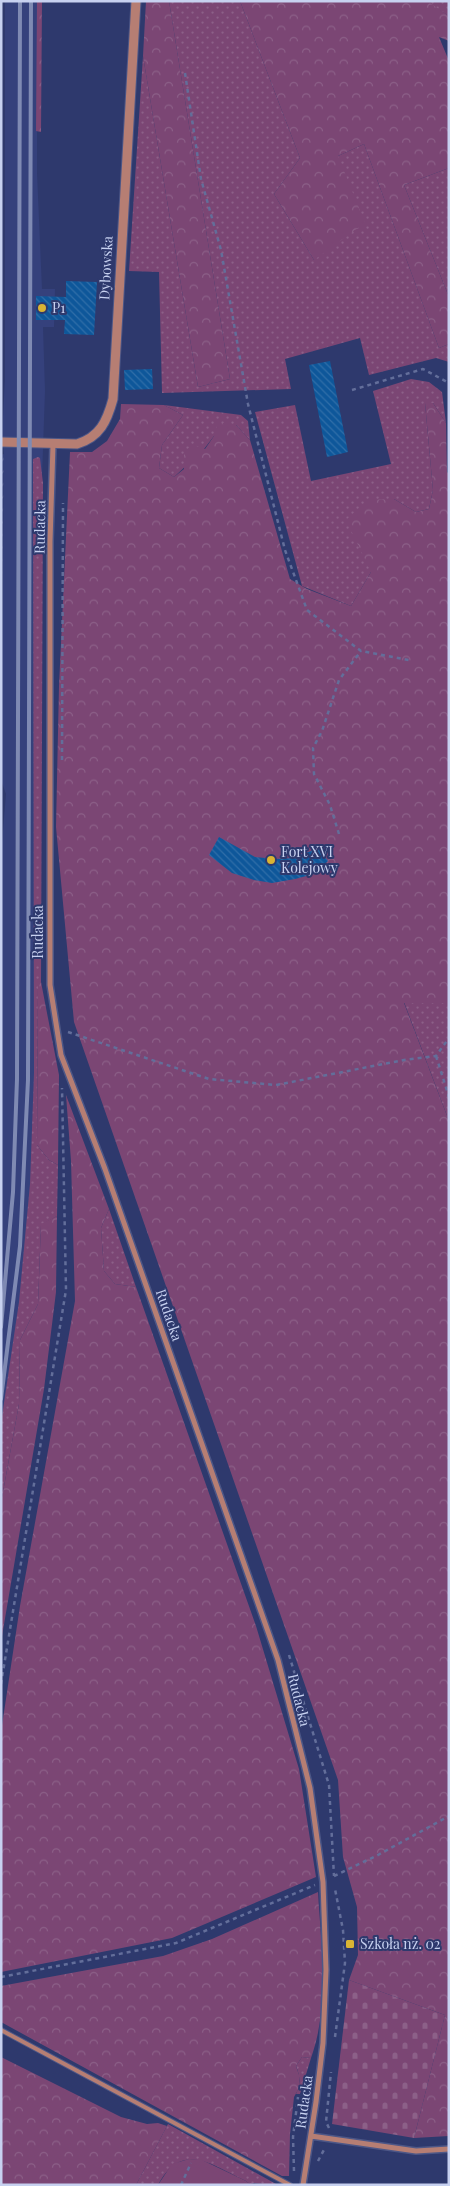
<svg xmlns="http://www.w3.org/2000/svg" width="450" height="2186" font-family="'Playfair Display',serif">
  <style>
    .built { fill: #35417c }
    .industrial { fill: url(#industrial-furrows) }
    .grass { fill: url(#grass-dots) }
    .forest { fill: url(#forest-crowns) }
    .cemetery { fill: url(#cemetery-stones) }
    .garden { fill: #7b4674 }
    .building { fill: url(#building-back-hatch) }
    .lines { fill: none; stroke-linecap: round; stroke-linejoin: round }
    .service-casing { stroke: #4d5787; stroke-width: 6 }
    .minor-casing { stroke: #4d5787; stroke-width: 8 }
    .tertiary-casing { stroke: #4d5787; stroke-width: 11 }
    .path { stroke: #636e9a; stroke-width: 2.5; stroke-dasharray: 4 4; stroke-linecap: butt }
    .service { stroke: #b67e73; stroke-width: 4 }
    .minor { stroke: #b67e73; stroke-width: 5 }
    .tertiary { stroke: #b67e73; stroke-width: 9 }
    .rail { stroke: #7f8ab3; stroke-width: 4 }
    .poi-dot { fill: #d9b434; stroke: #2e396d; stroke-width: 2 }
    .labels { text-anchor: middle; stroke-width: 4; stroke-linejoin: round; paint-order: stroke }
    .street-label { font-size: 14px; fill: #c7d1f0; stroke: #2e396d }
    .poi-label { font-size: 14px; fill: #c7d1f0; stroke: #2e396d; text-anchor: start }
  </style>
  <defs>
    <pattern id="industrial-furrows" width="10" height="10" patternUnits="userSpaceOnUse" patternTransform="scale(1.25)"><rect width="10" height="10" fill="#35417c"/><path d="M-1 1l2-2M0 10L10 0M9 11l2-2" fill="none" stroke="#515b8f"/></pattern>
    <pattern id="grass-dots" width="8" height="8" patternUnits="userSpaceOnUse" patternTransform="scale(1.25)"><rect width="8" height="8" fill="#7b4674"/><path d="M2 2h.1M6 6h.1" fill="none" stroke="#8c6088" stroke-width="1.8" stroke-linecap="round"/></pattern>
    <pattern id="forest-crowns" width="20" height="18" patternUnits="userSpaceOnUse" patternTransform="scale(1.25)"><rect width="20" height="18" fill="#7b4674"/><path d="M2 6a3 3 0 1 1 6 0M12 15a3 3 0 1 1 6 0" fill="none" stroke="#8c6088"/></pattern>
    <pattern id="cemetery-stones" width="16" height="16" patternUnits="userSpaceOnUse" patternTransform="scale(1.25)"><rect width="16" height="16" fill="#7b4674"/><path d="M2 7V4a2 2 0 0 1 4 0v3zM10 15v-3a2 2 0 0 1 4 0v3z" fill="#8c6088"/></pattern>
    <pattern id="building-back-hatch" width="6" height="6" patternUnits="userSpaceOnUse" patternTransform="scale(1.25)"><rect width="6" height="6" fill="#0e579a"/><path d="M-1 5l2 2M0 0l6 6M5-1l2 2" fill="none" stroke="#306ea8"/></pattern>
  </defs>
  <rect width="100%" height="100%" fill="#2e396d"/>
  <path class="built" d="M5 1H37V173L42 289H55L54 327H43L45 391 39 564 36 1218 1 1458V854L6 794 1 780 4 454 2 435 5 379Z"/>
  <path class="industrial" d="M4 454 2 585 1 622V455Z"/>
  <path class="grass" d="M169 1H240L300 158 274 194 314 260 338 156 364 144 439 348 449 344V362L436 358 369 375 360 338 285 359 291 389 162 393 159 272 129 271 143 56 198 387 230 379Z
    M427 1H449V16L428 3Z
    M449 168V297L404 185Z
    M411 379 429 382 442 392 446 423 433 403H425L433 490 429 509 416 512 394 499 371 572 351 606 302 586 255 412 295 405 311 481 391 464 373 391Z
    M164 405 241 415 248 421 250 440 236 425 214 436 204 449 174 477 159 468 162 445 183 415Z
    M38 457 40 458 43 483 41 982 38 983 37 1145 49 1160 58 1165 57 1216 41 1225 38 1304 20 1340 19 1404 1 1503V1423L19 1302 30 1184 34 1073 33 459Z
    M404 1002 449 1003V1121Z
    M109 1209 136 1287 115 1284 104 1271 101 1228Z
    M302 2057 311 2058 300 2094H296C301 2084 300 2076 296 2066Z
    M168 2124 276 2184V2185L252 2183 251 2185 246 2181C212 2165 182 2140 158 2185H136Z"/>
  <path class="forest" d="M37 1H42L41 132 36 131Z
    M146 1H169L230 379 198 387 143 56Z
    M240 1H427L449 16V41L439 37 449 61V168L404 185 449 297V344L439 348 364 144 338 156 365 223 314 260 274 194 300 158Z
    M425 403H433L446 423 447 472 449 474V1003H404L449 1121V2136L414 2138 445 2015 349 1980 358 1955 357 1907 343 1857 338 1780 74 1022 56 827 59 686 70 452H92L107 441 120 419 121 404 164 405 183 415 162 445 159 468 174 477 184 469V451L194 445 205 449 214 436 218 422 236 425 250 440 290 579 307 589 351 606 371 572 346 520 368 500 394 499 416 512 429 509 433 490Z
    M38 982H41L59 1075 58 1165 49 1160 37 1145Z
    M66 1095 109 1209 101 1228 104 1271 115 1284 136 1287 256 1626 299 1769 316 1877 172 1938 1 1972V1732L20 1606 75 1301 71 1161Z
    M57 1216 56 1292 44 1389 1 1642V1503L19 1404 20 1340 38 1304 41 1224Z
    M318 1892C321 1946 330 2005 311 2058L302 2057 296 2066 299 2075V2088L294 2097 290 2134 289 2176H282L1 2022V1986L163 1956 212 1939Z
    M1 2057 121 2117 147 2124 158 2123 167 2126 136 2185H1Z"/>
  <path class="cemetery" d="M349 1980 445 2015 414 2138 332 2124Z"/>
  <path class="garden" d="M189 2159 202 2160 246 2181 251 2185 252 2183 256 2185H158L172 2164Z"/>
  <path class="building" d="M66 281 97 282 94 335 64 334 65 320H36V296L66 297Z
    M330 361 348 452 327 457 309 365Z
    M152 369 153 389 125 390 124 370Z
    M219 837 255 857 276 859 292 858 319 848 328 861 314 874 295 879 272 883 254 880 232 873 209 855Z"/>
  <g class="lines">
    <g class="service-casing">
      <path id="service" d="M1 2030 290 2185"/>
    </g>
    <g class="minor-casing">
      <path id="minor" d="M53 445 50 542V985L61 1055 105 1169 278 1660 310 1788 323 1882 326 1970 323 2043 316 2102 303 2185
        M311 2136 416 2151 449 2149"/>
    </g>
    <g class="tertiary-casing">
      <path id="tertiary" d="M1 442 77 444C100 437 107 421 113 399L136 1"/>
    </g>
    <path class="path" d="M185 73 201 179 221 250 248 404 285 550 307 610 361 651 409 660
      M352 390 423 369 449 383
      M62 760 63 503
      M339 834 330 805 314 774 313 748 322 731 339 680 361 651
      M68 1032 209 1079 276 1085 404 1060 436 1056 449 1038
      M436 1056 449 1097
      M289 1655 329 1785 334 1876
      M1 1684 66 1290 62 1088
      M334 1876 378 1855 449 1816
      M1 1977 176 1943 315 1885
      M335 2037 345 1963 343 1930 335 1889
      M329 2128 326 2122 331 2072
      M318 2161 325 2148
      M294 2171 293 2137 298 2097
      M181 2185 191 2163"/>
    <use href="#service" class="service"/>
    <use href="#minor" class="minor"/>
    <use href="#tertiary" class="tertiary"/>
    <path class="rail" d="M1 1327 13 1192 17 1079 20 1
      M1 1399 20 1246 28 1080 31 1"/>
  </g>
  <g class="poi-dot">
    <circle cx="42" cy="308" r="5"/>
    <circle cx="271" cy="860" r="5"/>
    <rect x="345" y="1939" width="10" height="10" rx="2.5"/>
  </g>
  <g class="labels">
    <g class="street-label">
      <text transform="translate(106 268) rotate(-87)" y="5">Dybowska</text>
      <text transform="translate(40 527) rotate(-89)" y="5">Rudacka</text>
      <text transform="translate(38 932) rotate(-90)" y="5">Rudacka</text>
      <text transform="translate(169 1315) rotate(71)" y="5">Rudacka</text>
      <text transform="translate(299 1700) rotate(76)" y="5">Rudacka</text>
      <text transform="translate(304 2102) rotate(-82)" y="5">Rudacka</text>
    </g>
    <g class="poi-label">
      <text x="52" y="313">P1</text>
      <text x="281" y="857">Fort XVI<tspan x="281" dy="16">Kolejowy</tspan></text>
      <text x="360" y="1949">Szkoła nż. 02</text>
    </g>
  </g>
  <rect width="450" height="2186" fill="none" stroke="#c7d1f0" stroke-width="5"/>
</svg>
